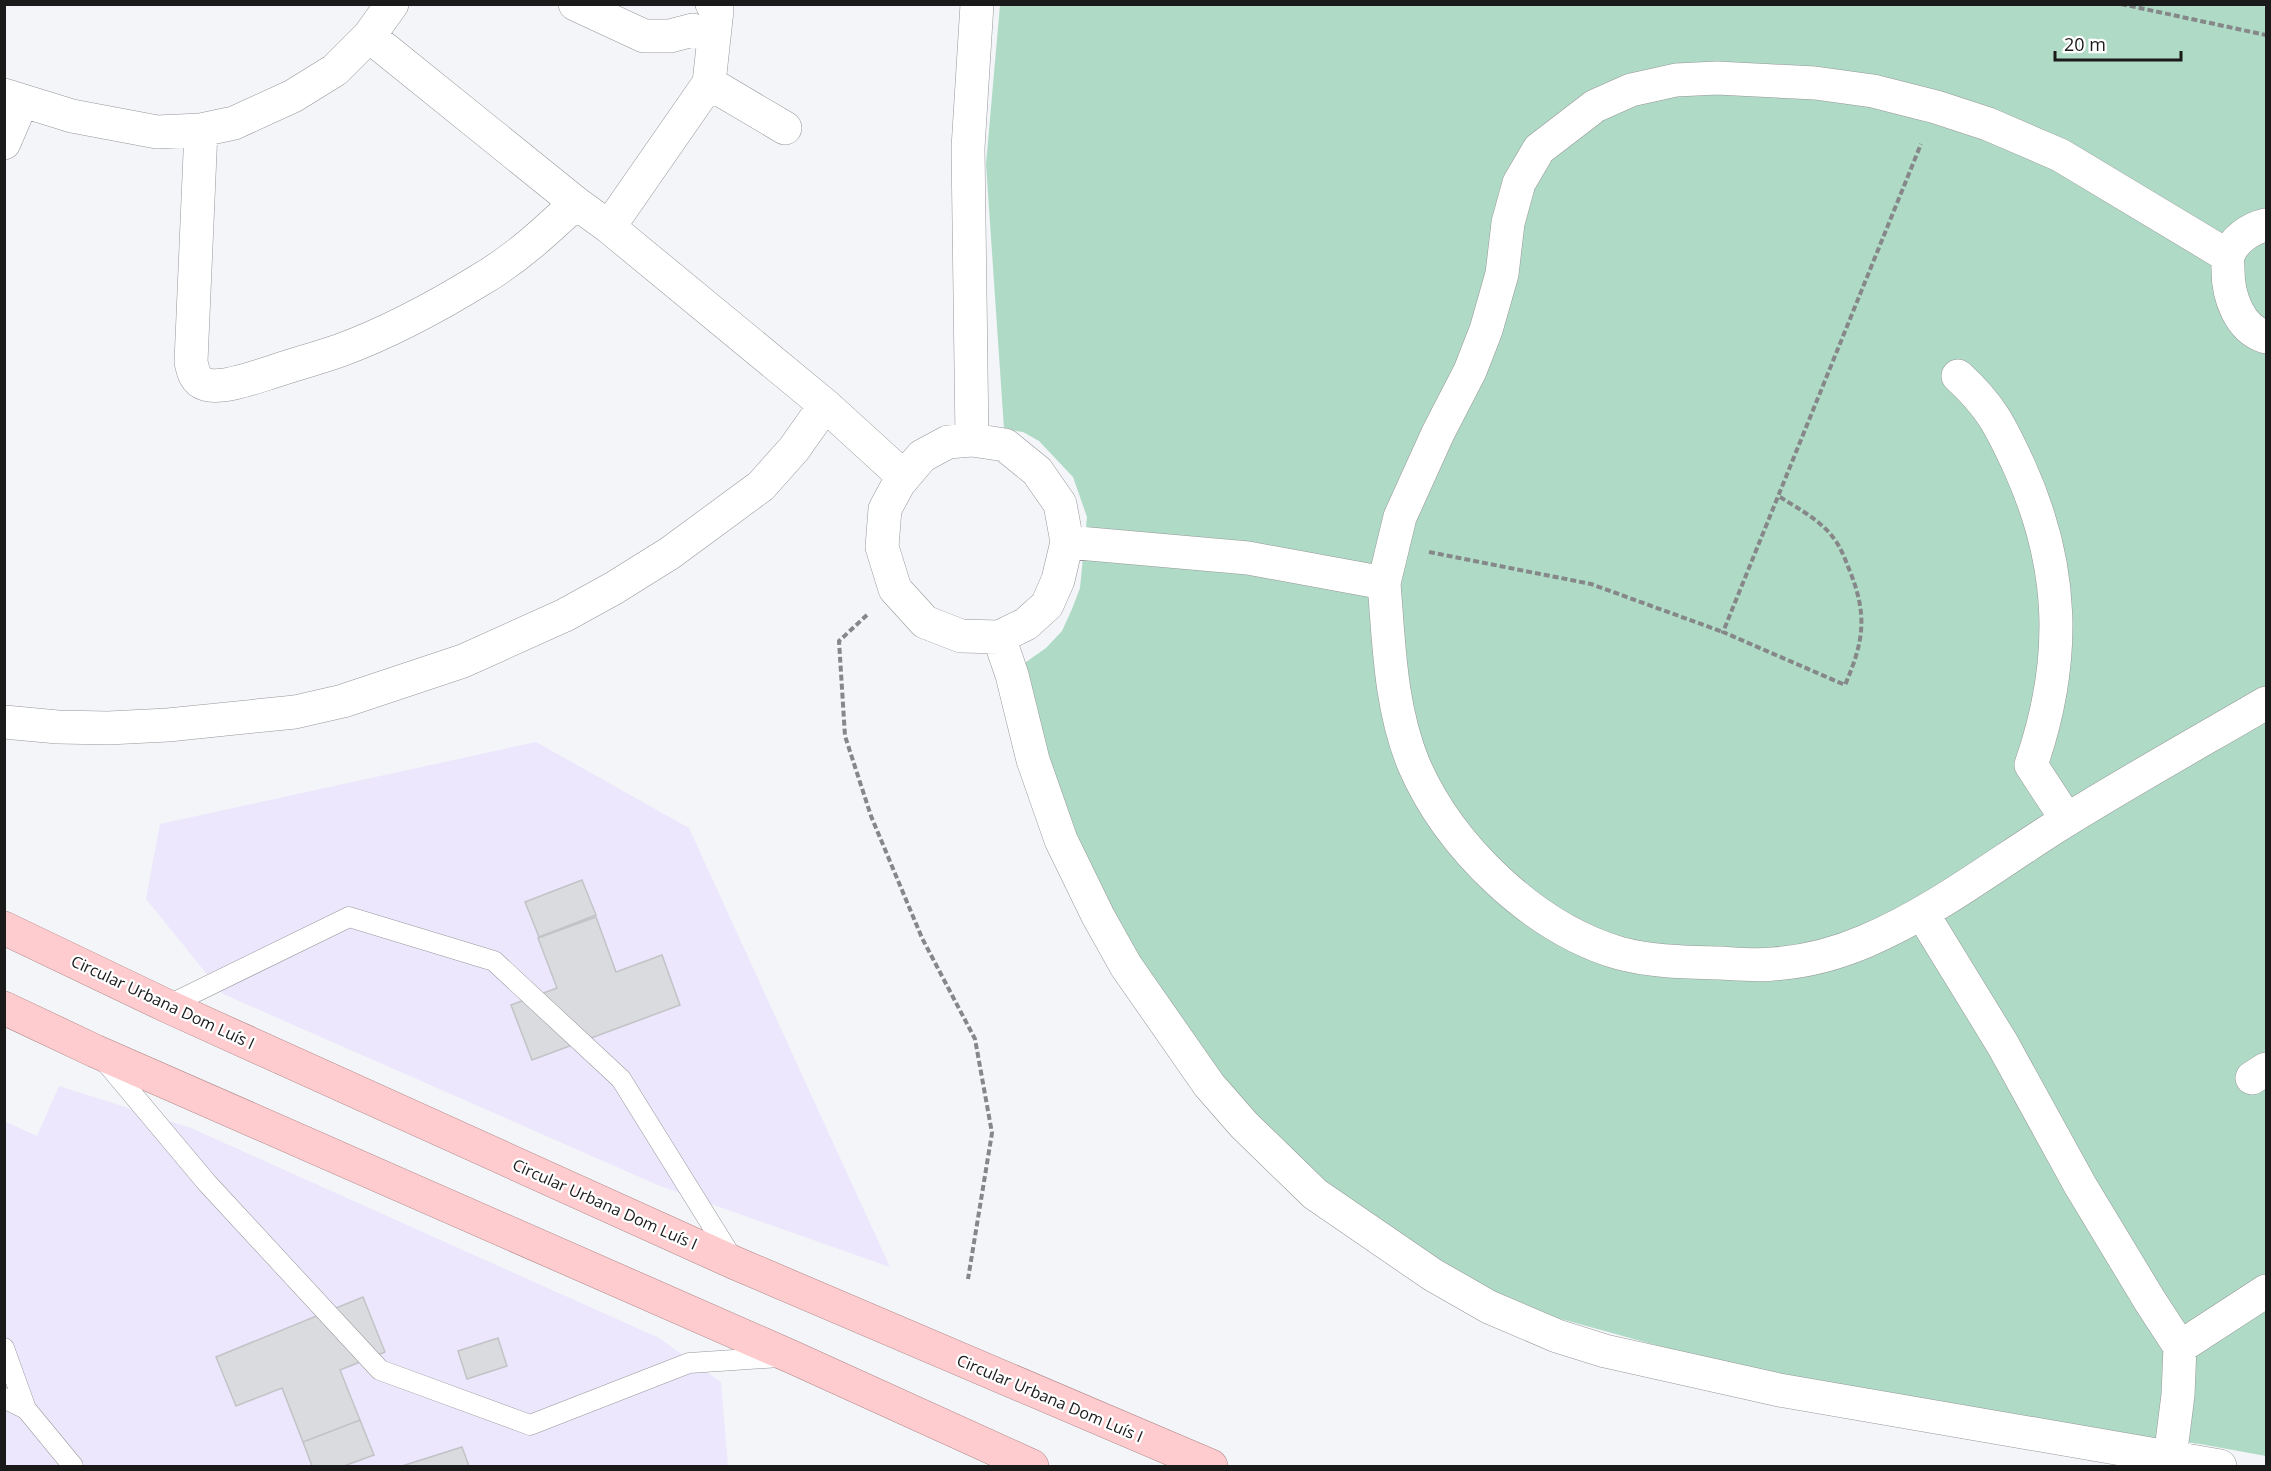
<svg xmlns="http://www.w3.org/2000/svg" width="2271" height="1471" font-family="'Open Sans',sans-serif">
  <style>
    .commercial { fill: #ece7fd }
    .green { fill: #afdac5 }
    .building { fill: #dadbde; stroke: #c2c3c6; stroke-width: 1.5 }
    .lines { fill: none; stroke-linecap: round; stroke-linejoin: round }
    .service-casing { stroke: #96979a; stroke-width: 21 }
    .minor-casing { stroke: #96979a; stroke-width: 34 }
    .trunk-casing { stroke: #ae8587; stroke-width: 34 }
    .path { stroke: #868789; stroke-width: 4; stroke-dasharray: 6 3; stroke-linecap: butt }
    .service { stroke: #fff; stroke-width: 20 }
    .minor { stroke: #fff; stroke-width: 33 }
    .trunk { stroke: #feccce; stroke-width: 33 }
    .labels { text-anchor: middle; stroke-width: 4.5; stroke-linejoin: round; paint-order: stroke }
    .street-label { font-size: 16px; fill: #1a1a1b; stroke: #fff }
  </style>
  <rect width="100%" height="100%" fill="#f3f5f8"/>
  <path class="commercial" d="M536 742 689 828 890 1267 660 1186 223 994 146 899 160 824Z
    M59 1086 191 1128 659 1338 721 1382 728 1466H5L4 1121 37 1136Z"/>
  <path class="green" d="M2256 4 2266 7V1456L2200 1444 2102 1432 1899 1400 1677 1351 1554 1317 1477 1285 1323 1181 1253 1118 1172 1021 1104 907 1054 790 1019 667 1046 648 1062 631 1072 609 1080 588 1087 517 1073 477 1039 441 1023 432 1004 429 986 164 1000 5Z"/>
  <path class="building" d="M582 880 596 915 539 937 525 902Z
    M596 917 616 972 662 955 680 1005 532 1060 511 1005 557 988 538 938Z
    M363 1297 385 1352 340 1370 360 1420 303 1442 282 1388 236 1406 216 1357Z
    M498 1338 507 1366 467 1379 458 1351Z
    M360 1420 374 1455 344 1466H312L303 1442Z
    M462 1447 469 1466H402Z"/>
  <g class="lines">
    <g class="service-casing">
      <path id="service" d="M167 1006 349 917 494 961 621 1079 734 1261
        M103 1059 207 1183 380 1370 530 1425 689 1363 779 1357
        M4 1348 26 1409 73 1466
        M4 1398 26 1409"/>
    </g>
    <g class="minor-casing">
      <path id="minor" d="M575 4 644 36H670L693 30 714 36
        M709 83 785 128
        M4 95 72 116 157 132 201 130 234 123 293 96 335 70 369 36 392 4
        M201 130 191 362C193 371 195 381 205 384 220 390 256 377 272 372 295 364 319 358 341 350 390 332 436 307 480 280 516 259 546 231 576 203
        M4 143 22 101
        M2266 225C2251 228 2233 240 2228 256 2227 259 2228 266 2228 270 2228 296 2239 329 2266 337
        M609 227 709 83 717 10 712 4
        M1958 376C1991 406 2001 427 2019 466 2065 567 2067 661 2031 765L2067 820
        M825 405 904 477
        M972 440 1005 445 1037 471 1060 504 1067 542 1058 580 1047 605 1026 624 999 637 961 636 925 622 895 589 882 547 885 509 899 483 922 456 948 442Z
        M972 440 968 148 977 4
        M1067 542 1248 558 1384 583 1400 517 1438 433 1470 371 1486 330 1502 274 1508 223 1519 183 1539 149 1595 106 1631 90 1676 80 1717 78 1815 83 1873 91 1936 107 1988 124 2060 155 2228 256
        M1384 583C1389 644 1390 707 1414 765 1449 846 1533 928 1619 953 1652 962 1686 962 1720 963 1737 964 1756 966 1773 964 1804 962 1838 953 1866 941 1937 911 2000 861 2065 821 2131 780 2199 742 2266 703
        M999 637 1012 675 1033 760 1061 840 1098 916 1126 966 1209 1085 1244 1125 1315 1194 1433 1275 1489 1307 1557 1336 1605 1351 1779 1390 2220 1466
        M4 722 58 727 108 728 168 725 295 712 343 701 463 661 565 615 614 588 670 553 761 486 794 449 825 405 609 227 576 203 369 36
        M1922 913 2003 1045 2080 1185 2150 1301 2180 1347 2266 1291
        M2252 1078 2266 1069
        M2170 1458 2178 1395 2180 1347"/>
    </g>
    <g class="trunk-casing">
      <path id="trunk" d="M4 928 167 1006 735 1263 1211 1466
        M4 1008 95 1051 792 1357 1032 1466"/>
    </g>
    <path class="path" d="M2121 4 2266 35
      M1780 497C1799 509 1822 521 1835 540 1841 548 1845 559 1849 569 1868 615 1864 641 1845 685L1723 632 1921 144
      M1429 552 1591 584 1723 632
      M867 615 839 641 845 736 871 816 922 938 975 1039 992 1133 968 1279"/>
    <use href="#service" class="service"/>
    <use href="#minor" class="minor"/>
    <use href="#trunk" class="trunk"/>
  </g>
  <g class="labels">
    <g class="street-label">
      <text transform="translate(163 1002) rotate(25)" y="6">Circular Urbana Dom Luís I</text>
      <text transform="translate(605 1204) rotate(24)" y="6">Circular Urbana Dom Luís I</text>
      <text transform="translate(1050 1398) rotate(23)" y="6">Circular Urbana Dom Luís I</text>
    </g>
  </g>
  <rect width="2271" height="1471" fill="none" stroke="#1a1a1b" stroke-width="12"/>
  <path d="M2055 51v9h126v-9" fill="none" stroke="#1a1a1b" stroke-width="3"/>
  <text x="2064" y="51" font-size="18" fill="#1a1a1b" stroke="#ffffff" stroke-width="4.5" paint-order="stroke">20 m</text>
</svg>
